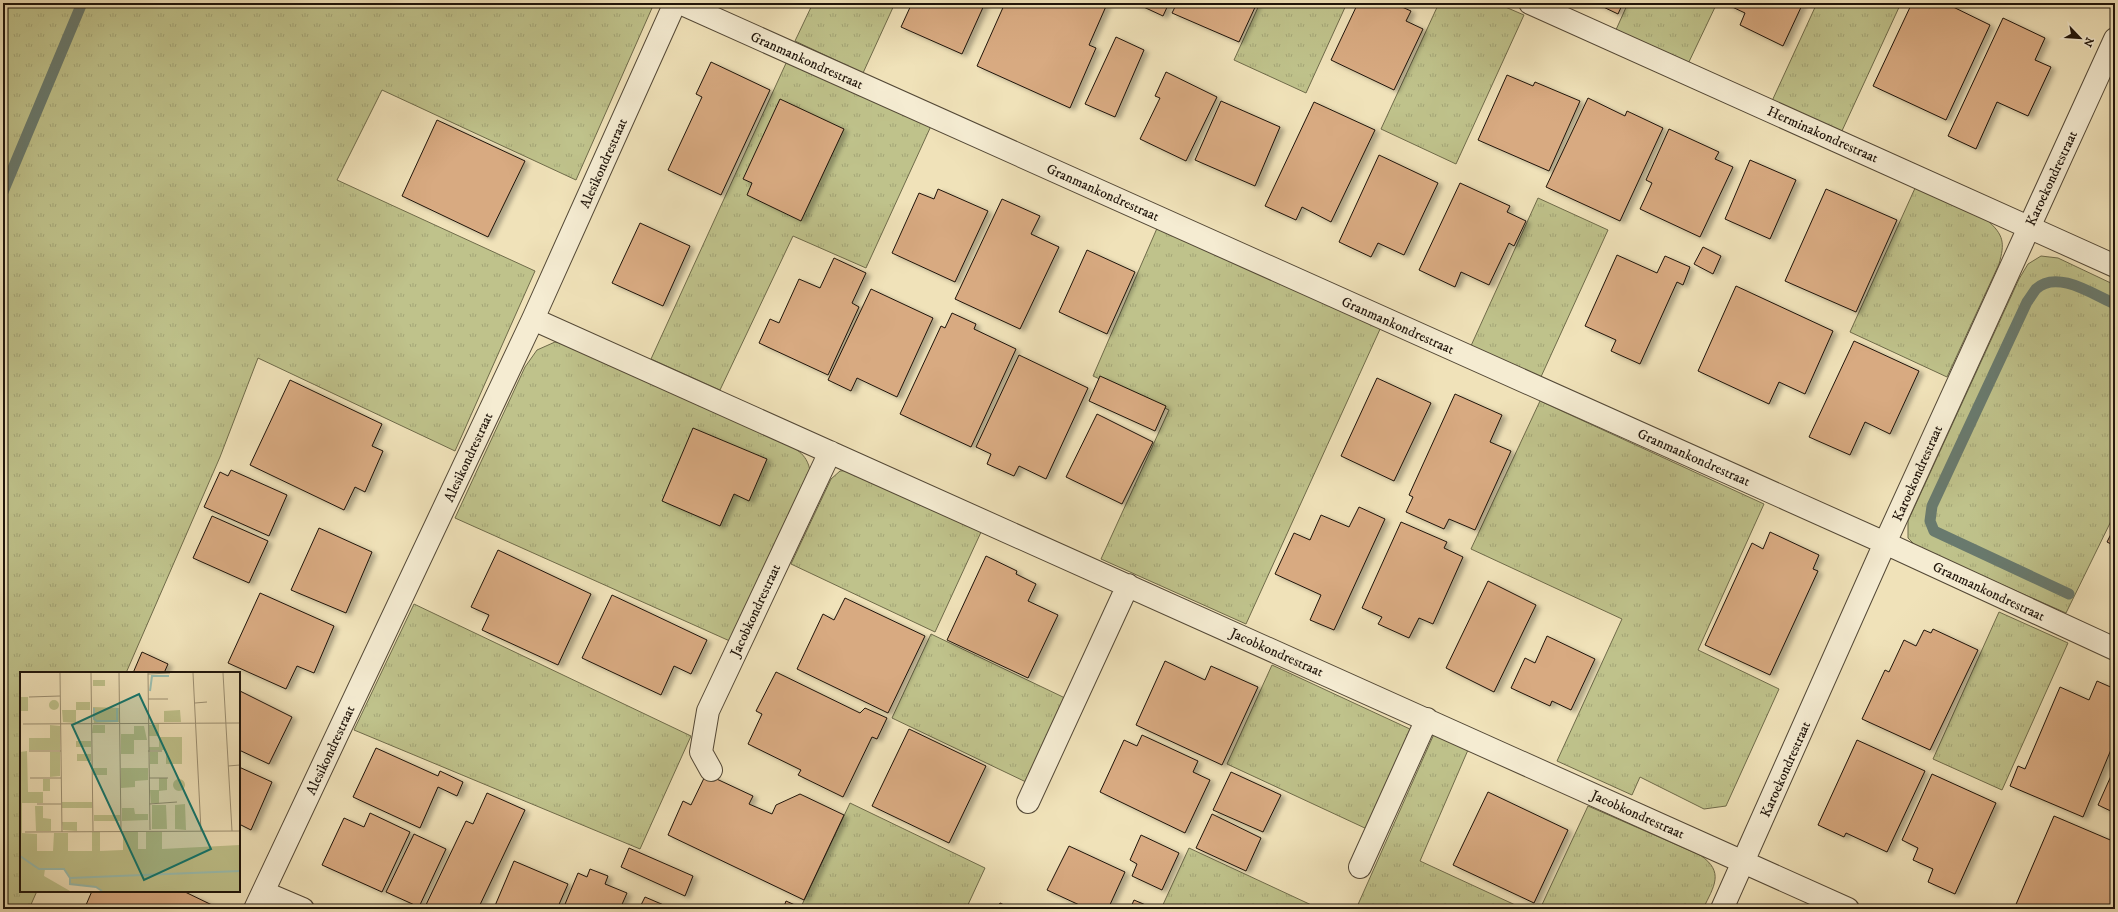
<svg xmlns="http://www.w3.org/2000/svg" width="2118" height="912" font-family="'IM FELL DW Pica',serif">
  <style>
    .grass { fill: url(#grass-tufts); stroke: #6f6b4a }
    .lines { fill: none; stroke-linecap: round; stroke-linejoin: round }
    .stream { stroke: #697a6e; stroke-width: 11 }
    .building { fill: #d8aa81; stroke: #1f140a; filter: url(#shadow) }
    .minor-casing { stroke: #534836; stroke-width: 24 }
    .minor { stroke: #f5ecd2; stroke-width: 22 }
    .labels { text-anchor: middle; stroke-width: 3.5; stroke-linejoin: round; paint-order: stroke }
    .street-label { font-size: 14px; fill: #1f140a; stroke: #f5ecd2 }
    .inset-river { fill: none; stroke: #9abeb0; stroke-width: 2 }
    .inset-road { fill: none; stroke: #9c9073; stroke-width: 1 }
    .view { fill: #0f766e; fill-opacity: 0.15; stroke: #0f766e; stroke-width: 2 }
    .inset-edge { fill: none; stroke: #1f140a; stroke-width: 2 }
  </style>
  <defs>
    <pattern id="grass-tufts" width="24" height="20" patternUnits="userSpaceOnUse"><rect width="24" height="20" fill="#bfc28b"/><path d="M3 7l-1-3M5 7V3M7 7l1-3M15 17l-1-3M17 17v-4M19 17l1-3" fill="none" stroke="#a4a677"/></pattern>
    <filter id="shadow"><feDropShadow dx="4.5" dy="2.5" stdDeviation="2" flood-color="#0004"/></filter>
  </defs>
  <rect width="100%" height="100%" fill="#f0e2b9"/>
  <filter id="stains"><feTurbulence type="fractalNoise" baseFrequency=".005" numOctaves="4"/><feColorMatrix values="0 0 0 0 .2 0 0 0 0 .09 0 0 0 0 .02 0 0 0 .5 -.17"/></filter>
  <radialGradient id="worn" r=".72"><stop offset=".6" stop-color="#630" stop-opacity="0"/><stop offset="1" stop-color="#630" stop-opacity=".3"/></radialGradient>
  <path class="grass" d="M3 3H641L652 8 576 180 382 90 337 180 535 271 455 451 258 358 220 457 126 673H21V891H37L29 909H3Z
    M813 3H895L863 73 795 41Z
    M1260 3H1347L1306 93 1234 60Z
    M1439 3H1496L1524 15 1456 164 1381 129Z
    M1628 3H1717L1687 66 1615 32Z
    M1817 3H1901L1841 133 1772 101Z
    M787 61 931 126 866 268 793 236 720 390 651 359Z
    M1916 186 1987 220C2004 235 2005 243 1999 264L1947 377 1850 332Z
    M1538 198 1608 230 1540 379 1470 348Z
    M1158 226 1381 327 1246 624 1101 559 1169 410 1093 376Z
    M2041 256 2058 258 2115 285V513L2066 613 1917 547 1908 538V521L2019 279 2028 264Z
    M555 342 571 345 780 439C798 451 808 453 811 476L732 642 455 518 525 367 537 350Z
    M1540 401 1764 504 1698 650 1779 689 1726 806 1704 809 1640 777 1632 795 1557 761 1622 619 1471 549Z
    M853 470 982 530 935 632 791 564 831 479 840 471Z
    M414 604 691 736 640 849 354 730Z
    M1999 612 2068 643 2002 790 1933 759Z
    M931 634 1065 698 1026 782 892 718Z
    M1272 665 1412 730 1367 829 1227 764Z
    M1434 734 1468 750 1420 861 1524 909H1356Z
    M850 803 985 868 966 909H800Z
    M1588 806 1700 855C1725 872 1714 886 1703 909H1540Z
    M1189 848 1320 909H1161Z"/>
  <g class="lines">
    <path class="stream" d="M3 192 82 3
      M2069 594 1934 531 1930 521 1932 506 2027 302C2030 298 2033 293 2036 289 2057 269 2094 295 2115 304"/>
  </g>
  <path class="building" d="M912 3H985L962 54 901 27Z
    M1005 3 1107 4 1089 45 1096 48 1070 108 977 66Z
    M1135 3H1169L1163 16Z
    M1177 3H1257L1239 42 1172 13Z
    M1358 3H1393L1411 11 1406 21 1423 29 1394 90 1331 60Z
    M1595 3H1623L1618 14Z
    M1729 3H1803L1783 46 1740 25 1745 13 1728 5Z
    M1912 3H1945L1990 25 1946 120 1873 86Z
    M2003 18 2045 38 2035 60 2051 67 2028 116 1997 102 1976 149 1948 136Z
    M1116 37 1144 50 1115 117 1085 104Z
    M711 62 770 90 721 195 668 170 702 97 696 94Z
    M1166 72 1217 97 1186 161 1140 139 1160 98 1155 96Z
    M1507 75 1533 86 1535 82 1580 101 1549 171 1478 140Z
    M1588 98 1625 116 1627 111 1663 128 1620 221 1546 187Z
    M780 99 844 129 801 221 747 195 752 183 743 179Z
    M1221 101 1280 127 1255 186 1195 160Z
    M1314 102 1375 130 1331 222 1302 207 1296 220 1265 206Z
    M437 120 525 161 488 237 402 196Z
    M1669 129 1719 152 1715 159 1733 167 1700 237 1640 209 1652 183 1646 180Z
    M1379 155 1438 183 1404 255 1378 243 1371 257 1339 242Z
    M1750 160 1796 180 1770 239 1725 219Z
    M1460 183 1510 206 1507 212 1526 221 1514 246 1509 243 1489 285 1461 272 1455 287 1419 270Z
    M938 189 988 211 955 282 892 253 919 193 934 199Z
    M1826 189 1897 220 1856 312 1785 281Z
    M1002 199 1040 216 1031 234 1059 247 1020 329 955 299Z
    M640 223 690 246 663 306 612 283Z
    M1703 247 1721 256 1713 274 1694 264Z
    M1087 250 1135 272 1107 334 1059 312Z
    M1617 255 1657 273 1665 256 1690 267 1683 285 1677 282 1640 364 1611 351 1616 340 1585 326Z
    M834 258 866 273 852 303 859 307 828 375 759 343 770 319 779 323 799 279 820 288Z
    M1736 286 1833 331 1805 394 1779 382 1769 404 1698 371Z
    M871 289 933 318 897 397 857 378 851 391 828 380Z
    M952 313 976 324 974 329 1016 349 971 447 900 414 941 326 945 328Z
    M1854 341 1919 371 1890 434 1865 422 1850 455 1809 437Z
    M1019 355 1088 388 1046 479 1019 466 1014 476 987 464 991 454 976 447Z
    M1100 376 1166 406 1155 431 1089 401Z
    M1377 378 1431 403 1394 481 1341 456Z
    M290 380 382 424 372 446 383 451 365 492 355 487 344 510 250 465Z
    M1455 394 1502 415 1490 442 1511 451 1475 530 1449 519 1444 529 1406 512 1413 497 1409 495Z
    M1097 414 1153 442 1122 504 1066 477Z
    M693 428 767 459 749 501 734 494 720 526 662 501Z
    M231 470 287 495 269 536 204 507 220 472 228 476Z
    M1359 507 1385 519 1334 630 1310 620 1321 595 1275 574 1294 533 1310 540 1321 515 1349 527Z
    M212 516 268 541 249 583 193 558Z
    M1401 522 1447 542 1444 548 1463 557 1433 624 1419 618 1409 638 1378 624 1382 617 1362 608Z
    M2115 526V546L2107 542Z
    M319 528 372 552 346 613 291 590Z
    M1770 532 1819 555 1813 569 1818 571 1770 675 1705 645 1752 543 1763 549Z
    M498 550 591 594 558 665 482 630 489 615 471 607Z
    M986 556 1017 571 1016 574 1036 584 1028 601 1058 615 1028 678 947 640Z
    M1488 581 1536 605 1494 692 1446 668Z
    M260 593 334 626 314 673 297 666 286 689 228 663Z
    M612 595 707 640 691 674 674 666 661 695 582 658Z
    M845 598 925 636 888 713 797 669 823 614 834 620Z
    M1933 629 1978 650 1930 750 1862 719 1885 670 1889 672 1904 640 1916 646 1924 630 1931 633Z
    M1547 636 1595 659 1571 710 1552 701 1550 706 1511 688 1525 658 1535 663Z
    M142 652 168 664 164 673H133Z
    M1165 661 1205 680 1211 666 1258 687 1222 765 1136 725Z
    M776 672 860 713 865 708 887 718 877 739 872 737 843 797 798 775 801 770 748 744 762 714 756 711Z
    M2097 681 2115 689V740L2083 817 2010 786 2018 766 2025 769 2060 687 2089 700Z
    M240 691 292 717 269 764 239 750Z
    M909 729 986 766 949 843 872 806Z
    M1142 735 1198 761 1193 772 1210 780 1185 833 1100 792 1124 740 1137 746Z
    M1857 740 1925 771 1887 852 1846 833 1844 837 1818 825Z
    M376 748 438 776 440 771 463 782 457 796 438 787 420 828 353 797Z
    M239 767 272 782 251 830 239 824Z
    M2115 767V813L2098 805Z
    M1231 772 1281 795 1263 832 1213 810Z
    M706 774 753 796 749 804 772 814 776 805 800 794 844 815 804 900 668 835 683 801 691 805Z
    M1932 774 1996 803 1955 894 1928 882 1933 869 1913 860 1918 848 1902 840Z
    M1488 792 1568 830 1534 903 1453 865Z
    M487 793 525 810 478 909H424L466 821 473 824Z
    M370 813 410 832 382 892 322 865 344 818 364 827Z
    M1212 814 1261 838 1246 871 1196 848Z
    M2054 816 2115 842V909H2014Z
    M414 834 446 849 419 907 386 892Z
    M1141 835 1179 853 1162 890 1132 876 1137 864 1130 860Z
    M1069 846 1125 872 1108 909H1088L1047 890Z
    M629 848 693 876 685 896 621 867Z
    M514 861 568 884 557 909 494 908Z
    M590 869 608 876 605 884 627 893 620 909H563L578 873 587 877Z
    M92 891H183L212 905 210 909H93L86 905Z
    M645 897 673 909H639Z
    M1134 900 1155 909H1130Z
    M786 901 804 909H783Z
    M1000 903 1012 909H997Z"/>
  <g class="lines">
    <g class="minor-casing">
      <path id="minor" d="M680 3 1885 543 2115 649
        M1530 3 2115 266
        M533 319 1848 909
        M711 770 701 752 708 711 830 452
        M1028 802 1128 585
        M1360 867 1427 719
        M263 892 303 909
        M255 909 533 319 675 3
        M1722 909 1885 543 2115 39"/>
    </g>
    <use href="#minor" class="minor"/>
  </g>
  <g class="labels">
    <g class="street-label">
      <text transform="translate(807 60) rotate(24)" y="5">Granmankondrestraat</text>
      <text transform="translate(1823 134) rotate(24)" y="5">Herminakondrestraat</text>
      <text transform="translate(603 163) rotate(-66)" y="5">Alesikondrestraat</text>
      <text transform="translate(2051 178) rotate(-65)" y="5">Karoekondrestraat</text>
      <text transform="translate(1103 192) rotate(24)" y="5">Granmankondrestraat</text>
      <text transform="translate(1398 325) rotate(24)" y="5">Granmankondrestraat</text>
      <text transform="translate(468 457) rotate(-65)" y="5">Alesikondrestraat</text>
      <text transform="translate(1694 457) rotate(24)" y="5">Granmankondrestraat</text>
      <text transform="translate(1917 473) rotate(-66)" y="5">Karoekondrestraat</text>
      <text transform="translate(1989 591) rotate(25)" y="5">Granmankondrestraat</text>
      <text transform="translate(755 610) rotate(-65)" y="5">Jacobkondrestraat</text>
      <text transform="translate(1277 652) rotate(24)" y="5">Jacobkondrestraat</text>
      <text transform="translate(330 750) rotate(-65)" y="5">Alesikondrestraat</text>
      <text transform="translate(1785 769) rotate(-66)" y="5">Karoekondrestraat</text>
      <text transform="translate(1638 814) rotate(24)" y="5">Jacobkondrestraat</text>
    </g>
  </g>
  <g transform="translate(20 672)">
    <rect width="220" height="220" fill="#f0e2b9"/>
    <path d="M73 8H85V14H73ZM1 25H8V39H1L0 48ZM29 33a5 5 0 1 1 10 0a5 5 0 1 1-10 0ZM56 30H70V38H56ZM73 35 99 36V50L74 51ZM42 38H56V51L43 50ZM160 38 161 50H144V39ZM139 52V64H129V53ZM30 53 40 54V78H9V66H30ZM73 53H85V61H72ZM114 54H124L127 68H114V82H101V62H114ZM139 65H162V92H146V78H129V75H139ZM56 69H71V75H56ZM7 79 8 120H23V131H2V161L17 162V179H33L34 161H48V179H72V160H80V179L103 178V160H118V177H126V160H142V177L220 173V219H82L76 215 50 212V206L44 197H25L24 204 50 219H0V80ZM30 80H40V104L30 105ZM130 80H138V92H130ZM57 82H71V89H57ZM73 96H87V103H73ZM101 96H128V108L115 109V115L101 116ZM139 106H147V118L139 119V131H131L130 118H139ZM153 113a6 6 0 1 1 12 0a6 6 0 1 1-12 0ZM23 107H30V119H23ZM42 130H72V136H42ZM165 132 166 158 155 157V133ZM132 133H146L147 157H132ZM15 134H23V146L31 147V159H16ZM102 136H114L115 142H128V148L102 149ZM74 143H100V149H74ZM42 150H57V159L43 158Z" fill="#bfc28b"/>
    <path class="inset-river" d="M130 19 132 4H149M74 36V47L77 49H97V36M0 184 19 197H44L50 206V212L76 215 82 219M50 206 220 199"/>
    <path class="inset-road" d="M40 1 42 160M71 1 73 159M99 1 101 159M128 1 130 158M173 1 181 159M203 1 212 159M128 2 150 1M9 25 40 24M128 27H148M175 31 187 30M3 52 220 51M9 79H41M128 79H142M208 94 220 93M10 106H41M129 106H148M17 132H41M129 132 157 130M5 160 220 159"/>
    <path class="view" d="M119 22 191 177 124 208 52 53Z"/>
    <rect width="220" height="220" class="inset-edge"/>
  </g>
  <rect width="2118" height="912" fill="none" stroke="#f0e2b9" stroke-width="16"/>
  <rect x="4" y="4" width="2110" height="904" fill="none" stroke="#1f140a" stroke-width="2"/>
  <rect x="8" y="8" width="2102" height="896" fill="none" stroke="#1f140a"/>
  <g transform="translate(2080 38) rotate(115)" stroke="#f5ecd2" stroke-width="3" paint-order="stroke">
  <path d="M0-3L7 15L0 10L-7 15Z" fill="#1f140a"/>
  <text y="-6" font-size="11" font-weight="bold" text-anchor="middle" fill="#1f140a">N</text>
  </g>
  <rect width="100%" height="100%" filter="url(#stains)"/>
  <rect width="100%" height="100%" fill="url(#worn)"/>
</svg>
